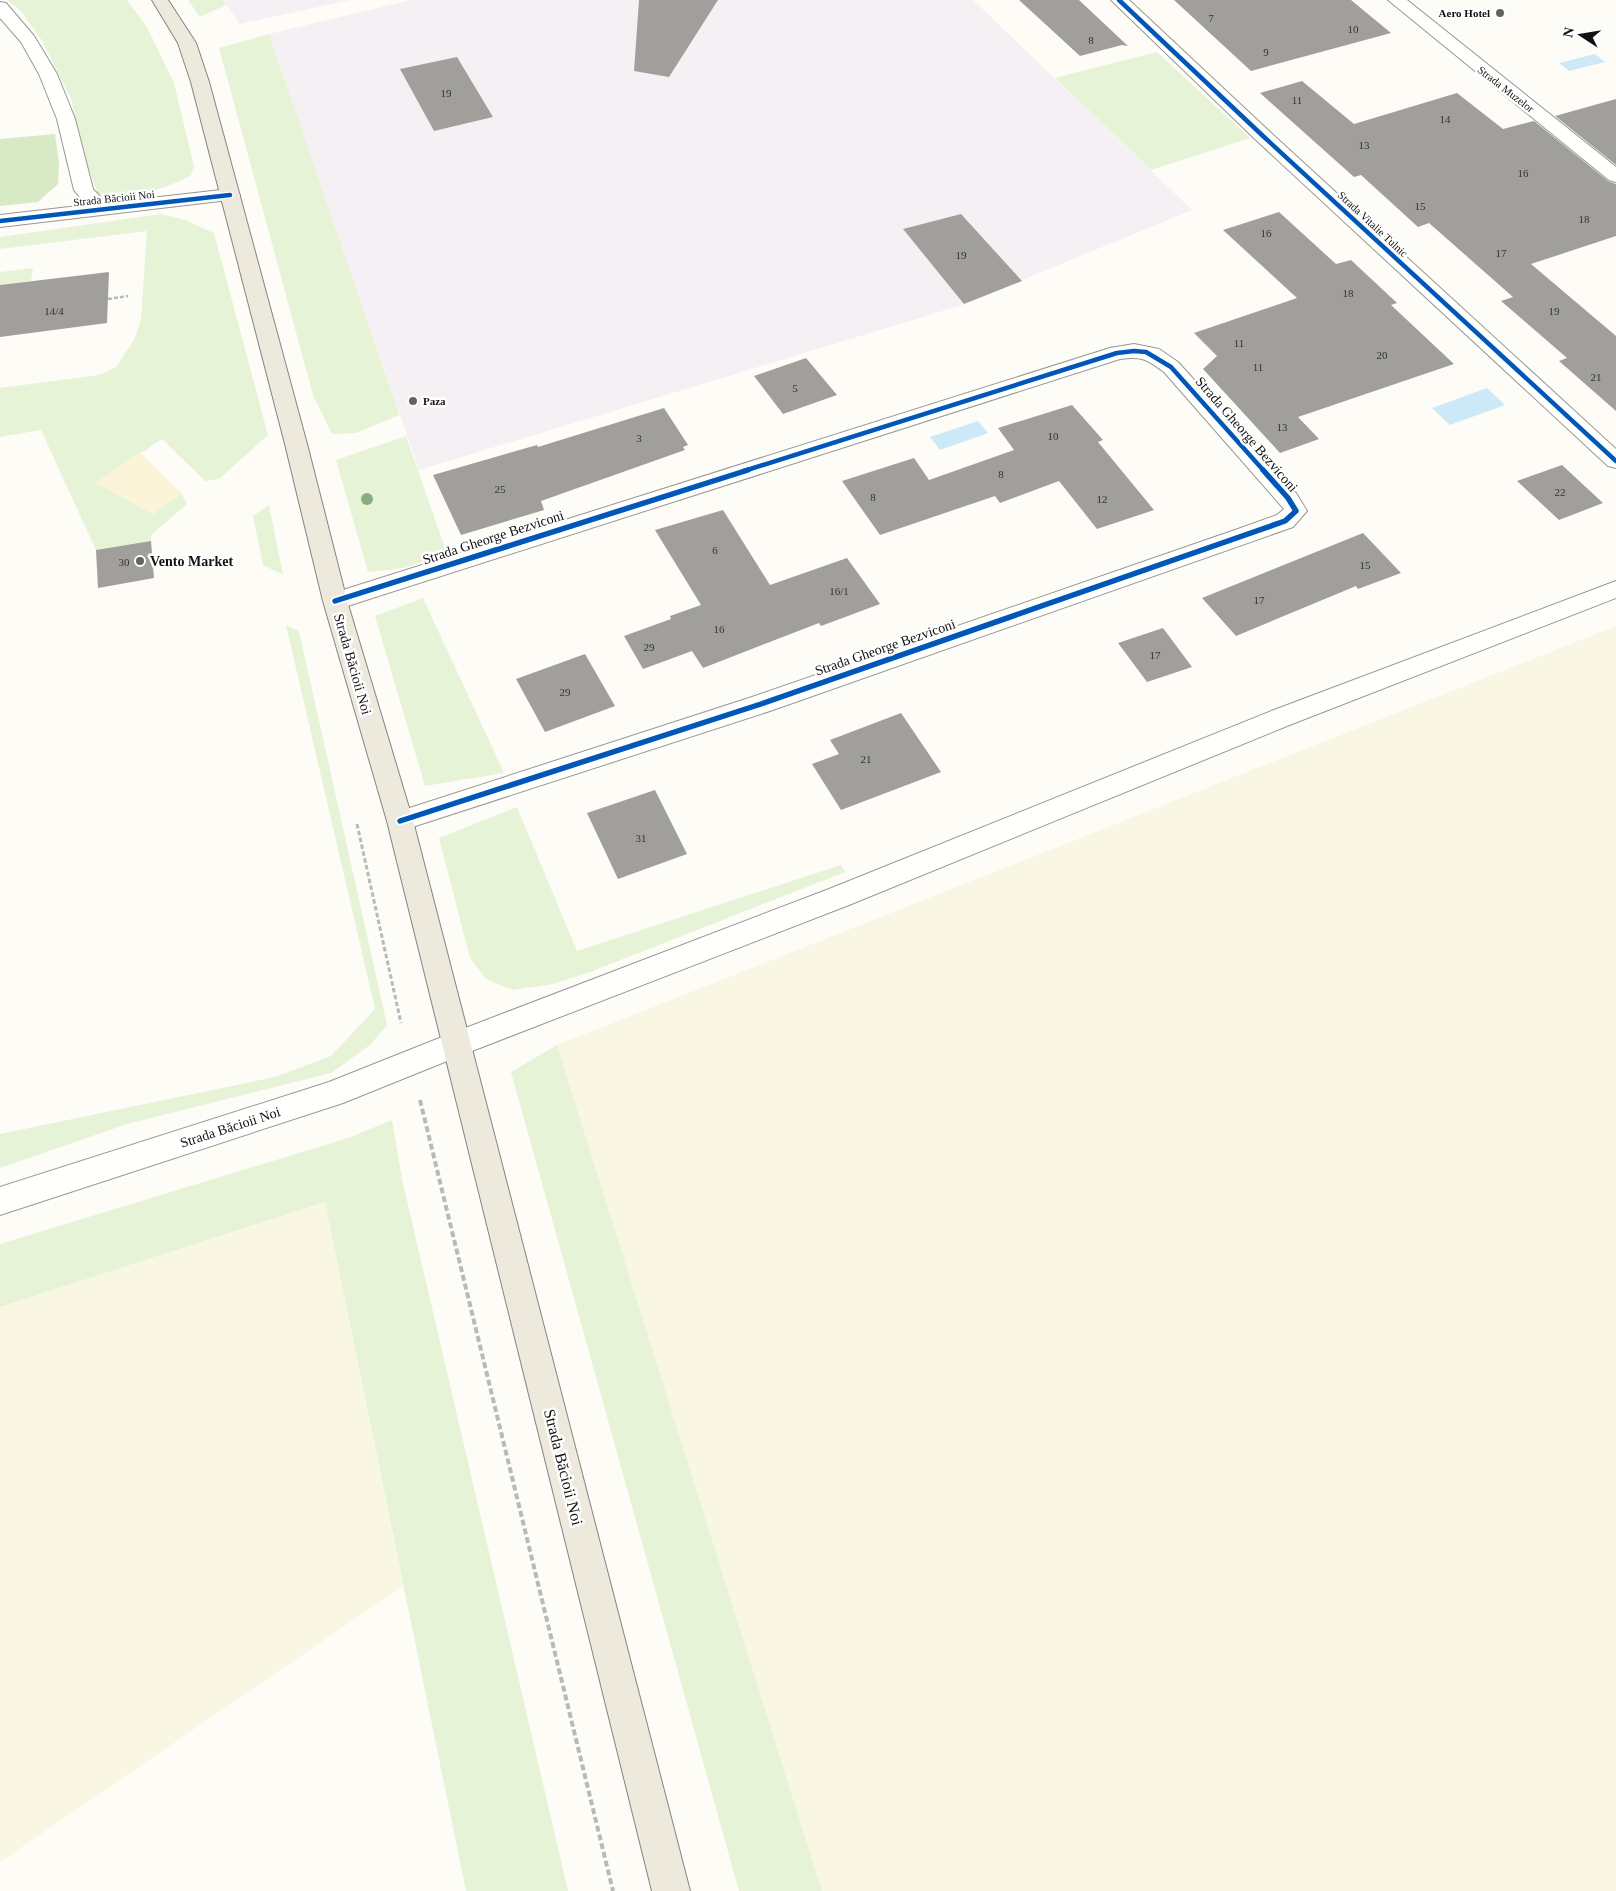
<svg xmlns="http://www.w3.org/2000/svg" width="1616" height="1891" font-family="Georgia,serif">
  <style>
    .industrial { fill: #f5f0f3 }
    .farmland { fill: #f9f7e4 }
    .green { fill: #e7f3d7 }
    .forest { fill: #d8eac5 }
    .sand { fill: #fcf4d9 }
    .water { fill: #cde8f7 }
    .building { fill: #a19f9c }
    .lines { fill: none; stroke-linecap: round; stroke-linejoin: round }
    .minor-casing { stroke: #979795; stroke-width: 2 }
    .major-casing { stroke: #858482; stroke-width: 2 }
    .path-far2 { stroke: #b9b9b8; stroke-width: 2.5; stroke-dasharray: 4 2; stroke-linecap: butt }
    .path-far1 { stroke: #b9b9b8; stroke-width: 3; stroke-dasharray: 4.5 2.5; stroke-linecap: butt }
    .path { stroke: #b9b9b8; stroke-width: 4; stroke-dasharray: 6 3; stroke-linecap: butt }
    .minor { fill: #fffffe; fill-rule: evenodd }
    .major { fill: #ede9dc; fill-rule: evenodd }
    .cycleway-far1-casing { stroke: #fff; stroke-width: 7 }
    .cycleway-casing { stroke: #fff; stroke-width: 9 }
    .cycleway-far1 { stroke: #0057b8; stroke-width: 4.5 }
    .cycleway { stroke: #0057b8; stroke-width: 5.5 }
    .tree { fill: #8cac80 }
    .poi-dot { fill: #646362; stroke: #fff; stroke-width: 2 }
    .labels { text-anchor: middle; stroke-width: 5; stroke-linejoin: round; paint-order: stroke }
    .far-poi-label { font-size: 11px; font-weight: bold; fill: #111; stroke: #fff; text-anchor: end }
    .number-label { font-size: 11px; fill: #353434 }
    .far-street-label { font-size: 11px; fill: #111; stroke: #fff }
    .street-label { font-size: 14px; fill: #111; stroke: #fff }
    .poi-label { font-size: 14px; font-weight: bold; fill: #111; stroke: #fff; text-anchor: start }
    .near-street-label { font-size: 16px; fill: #111; stroke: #fff }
  </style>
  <rect width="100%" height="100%" fill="#fdfcf7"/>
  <path class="industrial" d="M223 0H350L240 24Z
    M411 0H973L1192 210 959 306 419 470 269 34Z"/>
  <path class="farmland" d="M1616 626V1891H822L557 1045Z
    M325 1202 403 1586 0 1862V1307Z"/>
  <path class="green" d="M7 0H127L147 27 174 83 194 167 190 176C161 190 130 203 98 194L85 158 71 99 43 42 21 11Z
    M188 0H223L226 5 200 17Z
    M269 34 398 410 399 415 356 433 332 434 313 395 219 48Z
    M1157 52 1250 138 1151 170 1055 78Z
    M161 214 185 220 214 233 268 435 219 479 205 481 162 439 97 483 153 514 181 493 187 504 151 535V541L96 550 41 430 0 437V388L99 375 116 367 134 340 141 319 147 231 0 249V237Z
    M33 268 31 281 0 285V272Z
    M406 436 445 548V554L404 568 368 572 336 460Z
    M269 505 283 575 263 565 253 516Z
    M423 598 504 773 425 786 375 616Z
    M286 625 299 631 387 1025 370 1045 331 1073 127 1124 0 1168V1134L275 1077 331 1056 375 1009Z
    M517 807 577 951 841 865 845 872 590 972 553 984 512 990 486 979 470 958 439 838Z
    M557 1045 822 1891H739L511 1072Z
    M392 1120 402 1179 568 1891H466L325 1202 0 1307V1244L348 1138Z"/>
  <path class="forest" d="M55 134 59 163 58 184 38 202 0 206V139Z"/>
  <path class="sand" d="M140 452 181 493 153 514 96 483Z"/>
  <path class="water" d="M1595 54 1605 62 1569 71 1559 63Z
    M1487 388 1505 405 1450 425 1432 408Z
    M978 421 988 433 940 450 930 437Z"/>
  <path class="building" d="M639 0H718L669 77 634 71Z
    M1019 0H1079L1128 46 1122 45 1080 56Z
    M1174 0H1351L1391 33 1251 71Z
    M457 57 493 117 434 131 400 69Z
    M1302 81 1354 124 1457 93 1503 129 1534 121 1608 181 1616 184V236L1531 264 1616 336V411L1559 361 1567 358 1501 301 1513 297 1429 223 1418 227 1361 175 1354 177 1260 93Z
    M1616 99V165L1555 116Z
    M1279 212 1336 264 1351 260 1397 303 1391 305 1454 364 1298 417 1319 439 1280 453 1203 369 1217 356 1194 333 1297 298 1223 230Z
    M961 214 1022 281 964 304 903 229Z
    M109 272 107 323 0 337V285Z
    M806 358 837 395 783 414 754 376Z
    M1072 405 1103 440 1098 442 1154 510 1097 529 1059 481 1000 503 995 496 880 535 842 481 914 458 929 480 1014 450 998 428Z
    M664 408 688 445 683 447 685 450 541 501 544 510 461 535 433 475 537 445 538 447Z
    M1562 465 1603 503 1559 520 1517 481Z
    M723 510 770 585 847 558 880 604 821 626 819 623 703 668 692 651 643 669 624 636 671 619 670 616 701 605 655 530Z
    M1363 533 1401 573 1358 589 1356 586 1236 636 1202 598Z
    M151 541 154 578 98 588 96 550Z
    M1163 628 1192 667 1147 682 1118 643Z
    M585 654 615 706 545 732 516 679Z
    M901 713 941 772 841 810 812 764 839 754 830 740Z
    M655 790 687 854 618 879 587 813Z"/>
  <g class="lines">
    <g class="minor-casing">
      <path id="minor" d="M1111 0H1129L1270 132 1616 449V468L1608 466 1256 140Z
        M1388 0H1407L1616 167V182L1609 180Z
        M0 2 6 3 34 36 57 74 75 119 93 189 106 203 230 189 237 191 240 195 237 199 0 227V215L87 205 74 190 57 119 39 74 21 42 0 18Z
        M1134 344 1159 349 1178 362 1296 493 1307 511 1293 527 770 711 400 831 391 828 387 821 391 814 752 697 1235 530 1277 515 1284 509 1164 372C1147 359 1141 356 1120 359L335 610 327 607 323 601 327 595 1110 348Z
        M1616 581V598L1292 724 849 905 467 1053 343 1103 0 1215V1187L329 1082 447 1035 829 889 1274 710Z"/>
    </g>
    <g class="major-casing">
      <path id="major" d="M152 0H168L196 43 209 82 307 444 347 601 413 821 690 1891H652L387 821 323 601 285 444 191 82 178 43Z"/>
    </g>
    <path class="path-far2" d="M108 299 128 296"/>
    <path class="path-far1" d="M357 824 401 1023"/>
    <path class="path" d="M420 1100 613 1891"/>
    <use href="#minor" class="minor"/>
    <use href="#major" class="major"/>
    <g class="cycleway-far1-casing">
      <path id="cycleway-far1" d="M1119 0 1263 136 1616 461
        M0 221 230 195
        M744 471 1117 353 1134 351 1146 352 1171 367 1264 471"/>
    </g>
    <g class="cycleway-casing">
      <path id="cycleway" d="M335 601 748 470
        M400 821 761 704 1285 521 1296 511 1288 498 1263 470"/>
    </g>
    <use href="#cycleway-far1" class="cycleway-far1"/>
    <use href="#cycleway" class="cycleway"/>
  </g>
  <circle class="tree" cx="367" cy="499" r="6"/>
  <g class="poi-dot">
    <circle cx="1500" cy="13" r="5"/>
    <circle cx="413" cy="401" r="5"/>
    <circle cx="140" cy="561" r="5"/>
  </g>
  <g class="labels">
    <g class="far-poi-label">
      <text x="1490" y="17">Aero Hotel</text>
      <text x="423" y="405" text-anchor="start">Paza</text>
    </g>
    <g class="number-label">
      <text x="1211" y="22">7</text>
      <text x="1353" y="33">10</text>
      <text x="1091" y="44">8</text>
      <text x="1266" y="56">9</text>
      <text x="446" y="97">19</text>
      <text x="1297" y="104">11</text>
      <text x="1445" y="123">14</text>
      <text x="1364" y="149">13</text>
      <text x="1523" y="177">16</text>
      <text x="1420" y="210">15</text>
      <text x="1584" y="223">18</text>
      <text x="1266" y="237">16</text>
      <text x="1501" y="257">17</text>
      <text x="961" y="259">19</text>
      <text x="1348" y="297">18</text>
      <text x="54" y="315">14/4</text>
      <text x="1554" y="315">19</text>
      <text x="1239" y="347">11</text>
      <text x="1382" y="359">20</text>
      <text x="1258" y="371">11</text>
      <text x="1596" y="381">21</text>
      <text x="795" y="392">5</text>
      <text x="1282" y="431">13</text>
      <text x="1053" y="440">10</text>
      <text x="639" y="442">3</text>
      <text x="1001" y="478">8</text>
      <text x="500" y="493">25</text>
      <text x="1560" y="496">22</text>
      <text x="873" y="501">8</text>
      <text x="1102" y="503">12</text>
      <text x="715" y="554">6</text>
      <text x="124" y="566">30</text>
      <text x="1365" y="569">15</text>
      <text x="839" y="595">16/1</text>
      <text x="1259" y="604">17</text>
      <text x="719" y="633">16</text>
      <text x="649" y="651">29</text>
      <text x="1155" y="659">17</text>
      <text x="565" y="696">29</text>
      <text x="866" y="763">21</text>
      <text x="641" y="842">31</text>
    </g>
    <g class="far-street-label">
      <text transform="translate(1506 89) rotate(38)" y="4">Strada Muzelor</text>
      <text transform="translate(114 198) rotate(-6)" y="4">Strada Băcioii Noi</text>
      <text transform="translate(1373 224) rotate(43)" y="4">Strada Vitalie Tulnic</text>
    </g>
    <g class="street-label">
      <text transform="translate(1247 434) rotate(49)" y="5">Strada Gheorge Bezviconi</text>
      <text transform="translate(493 537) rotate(-18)" y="5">Strada Gheorge Bezviconi</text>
      <text transform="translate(885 647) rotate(-19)" y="5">Strada Gheorge Bezviconi</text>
      <text transform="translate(353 664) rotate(74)" y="5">Strada Băcioii Noi</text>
      <text transform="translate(230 1127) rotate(-18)" y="5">Strada Băcioii Noi</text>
    </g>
    <g class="poi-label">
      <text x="150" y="566">Vento Market</text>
    </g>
    <g class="near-street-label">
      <text transform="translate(564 1467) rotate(76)" y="6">Strada Băcioii Noi</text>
    </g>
  </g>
  <g transform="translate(1581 35) rotate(282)" stroke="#ffffff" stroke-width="4" paint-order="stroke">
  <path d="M0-4L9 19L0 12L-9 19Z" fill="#111111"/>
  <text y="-8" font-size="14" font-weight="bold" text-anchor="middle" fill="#111111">N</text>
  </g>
</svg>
